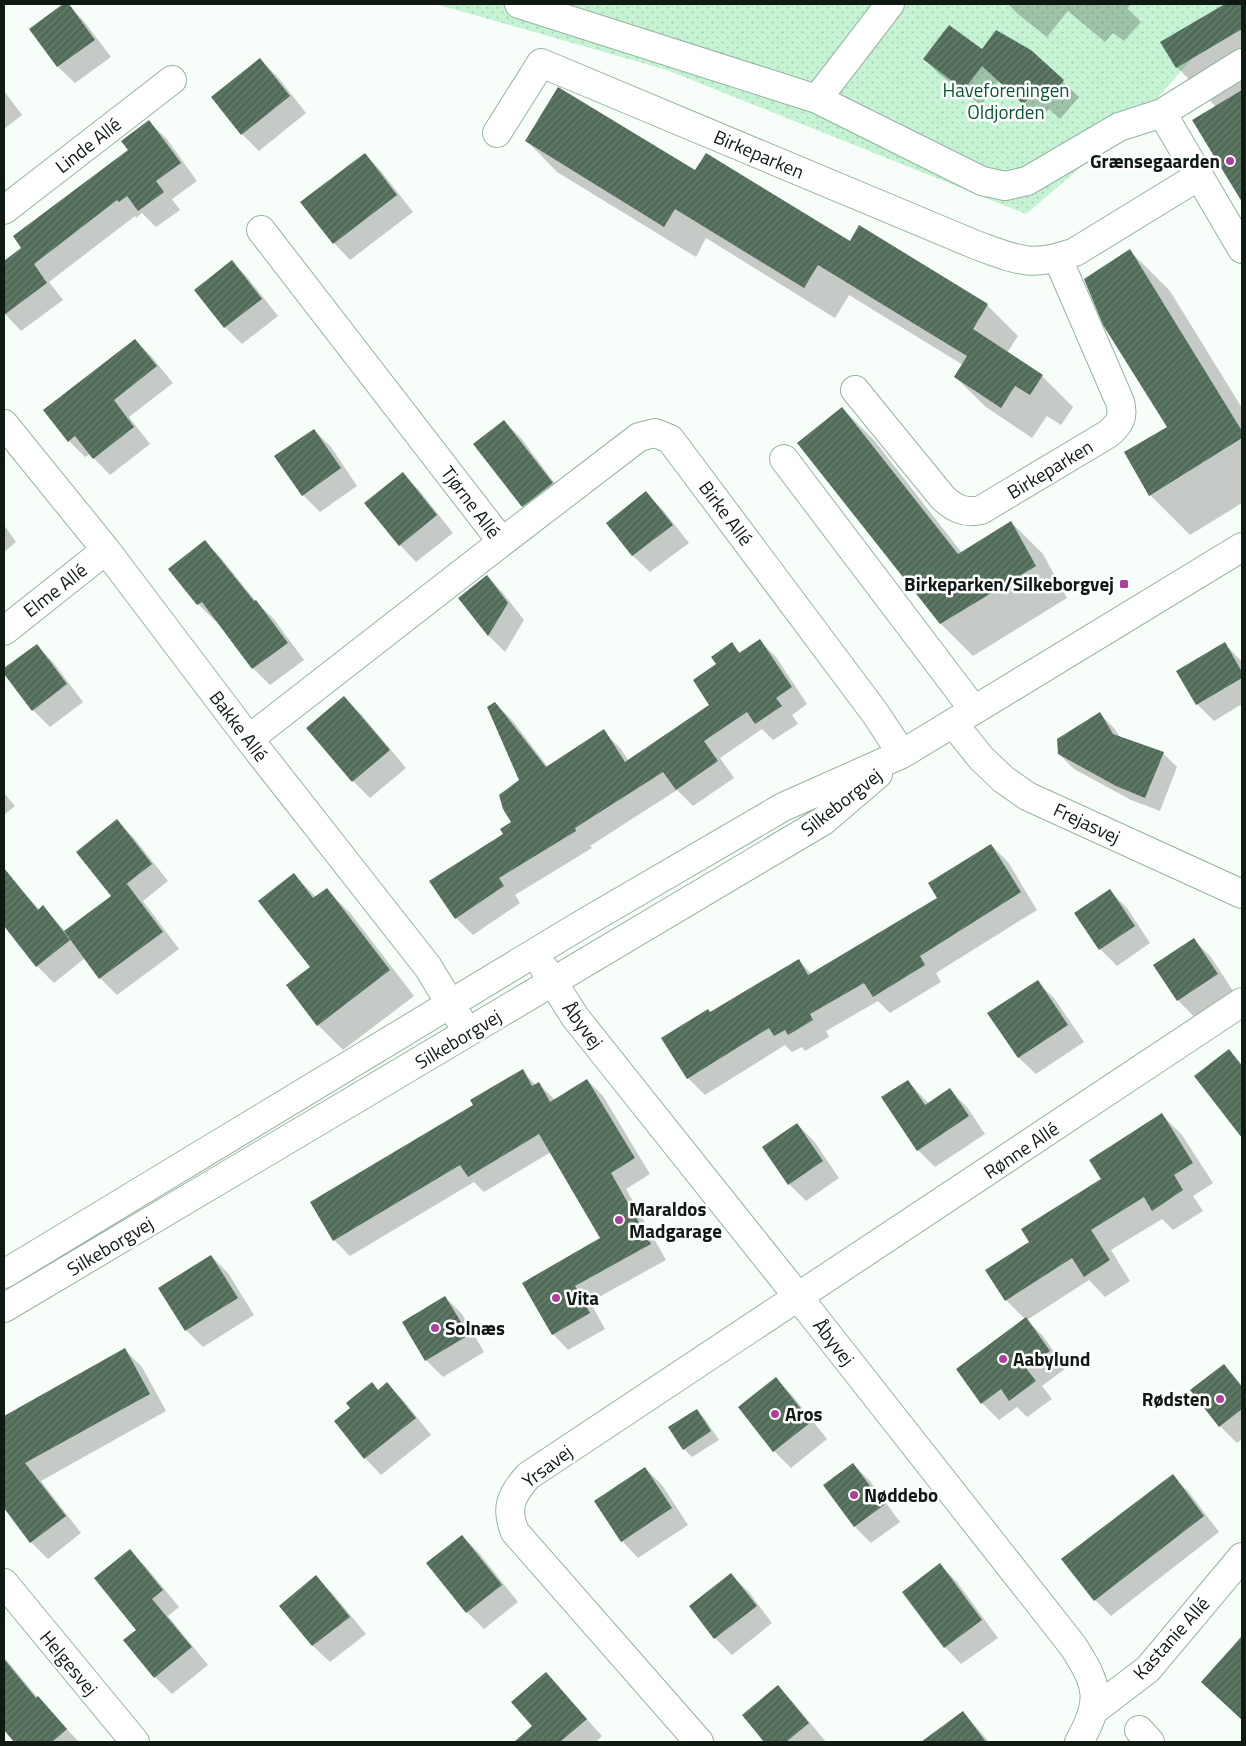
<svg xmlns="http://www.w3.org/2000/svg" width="1246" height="1746" font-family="'Titillium Web',sans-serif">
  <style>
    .garden { fill: url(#garden-dots) }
    .shadow { fill: #0003 }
    .building { fill: url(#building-hatch) }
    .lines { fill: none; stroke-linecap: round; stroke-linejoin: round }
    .minor-casing { stroke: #96b49f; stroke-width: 30 }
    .minor { stroke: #fff; stroke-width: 28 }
    .poi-dot { fill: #af3f9c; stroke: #fff; stroke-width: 2 }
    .labels { text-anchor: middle; stroke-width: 5; stroke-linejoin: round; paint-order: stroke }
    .park-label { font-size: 19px; fill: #085730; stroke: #fff }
    .street-label { font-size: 19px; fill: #0f1a13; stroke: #fff }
    .poi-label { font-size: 19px; font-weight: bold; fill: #0f1a13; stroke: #fff; text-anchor: start }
  </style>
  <defs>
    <pattern id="garden-dots" width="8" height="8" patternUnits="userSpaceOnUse" patternTransform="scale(1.25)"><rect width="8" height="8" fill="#c5f3d3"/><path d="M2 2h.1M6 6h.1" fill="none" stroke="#a8d0b4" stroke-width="1.8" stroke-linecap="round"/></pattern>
    <pattern id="building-hatch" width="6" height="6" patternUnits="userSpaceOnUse" patternTransform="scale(1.25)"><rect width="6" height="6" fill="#516c59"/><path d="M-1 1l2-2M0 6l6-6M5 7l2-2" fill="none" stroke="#6a8071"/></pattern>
  </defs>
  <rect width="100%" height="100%" fill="#f7fdf9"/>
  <path class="garden" d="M436 4H1240L1146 111 1026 214 667 70Z"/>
  <path class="shadow" d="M65 4H67L83 20 111 57 75 83 58 67 31 29Z
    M1008 4H1131L1127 8 1141 22 1124 41 1113 33 1105 42 1068 11 1047 37 1019 15Z
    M1228 4H1242V91L1239 93 1242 97V200L1194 121 1216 107 1177 67 1162 42Z
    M982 51H1030L1079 97 1060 119 1049 109 1040 119 999 81 981 105 940 75 924 59Z
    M260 60 277 76 306 113 259 151 242 134Z
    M4 91 22 115 4 129Z
    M149 122 166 138 197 181 172 199 180 210 156 227 142 213 136 218 135 216 49 282 63 300 21 331 4 313V262L23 248 130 150Z
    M527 141 696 171 987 305 1018 336 1007 353 1042 376 1073 407 1061 425 1047 416 1032 438 986 407 955 377 963 365 849 295 835 318 706 238 696 257 557 172Z
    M365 154 381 171 413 212 350 260 334 243Z
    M1130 251 1170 291 1242 408V503L1190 535 1150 495 1169 428Z
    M232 262 248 278 278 316 242 344 225 327 196 290Z
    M135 340 152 357 173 383 129 417 150 444 110 475 90 454 85 457 69 441Z
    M842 408 874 440 962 553 1011 522 1043 554 1067 598 973 656 941 624 798 443Z
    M504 421 521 438 568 501 539 523 523 506Z
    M314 430 331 447 357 486 320 512 303 495Z
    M402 474 419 490 453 533 416 562 400 545Z
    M646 493 663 510 689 543 650 572 633 556 608 523Z
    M4 525 16 542 4 552Z
    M205 542 221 558 258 604 273 618 304 660 270 685 253 668 217 620 215 621 198 604 170 570Z
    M487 576 503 593 524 620 505 652 489 636 460 599Z
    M760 641 776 657 807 704 792 715 798 724 773 740 762 729 720 758 734 778 693 806 677 790 590 846 592 848 515 895 520 903 473 935 456 918 505 834 513 823 521 780 495 703 512 720 548 767 603 731 620 748 629 761 711 705 717 664 732 644 741 653Z
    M1225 644 1242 662V704L1214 721 1197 704Z
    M36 645 53 662 83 702 50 727 33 710 4 671V670Z
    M344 698 361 714 406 768 370 798 353 781 308 728Z
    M1100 714 1114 728 1120 737 1163 753 1177 767 1160 811 1131 800 1074 769 1059 754Z
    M4 793 15 806 4 815Z
    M117 821 134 838 168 881 143 901 179 949 117 995 100 978 85 958 54 983 37 966 4 924V892L15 883 40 910 43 907 65 931 113 896Z
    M991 845 1008 862 1037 910 936 973 941 982 890 1013 878 1001 826 1031 829 1037 805 1051 802 1047 792 1052 785 1045 705 1095 688 1078 710 1013 799 961 812 974 939 898Z
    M294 875 316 897 326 889 351 914 414 996 343 1050 318 1025 288 986 311 967Z
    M1110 891 1127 908 1150 943 1117 966 1100 949Z
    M1194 940 1211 957 1233 991 1194 1017 1178 1000Z
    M1037 982 1054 998 1084 1042 1036 1074 1019 1058 989 1013Z
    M1229 1051 1242 1064V1133L1232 1123Z
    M522 1071 536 1085 539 1084 555 1100 587 1080 603 1096 650 1174 626 1189 666 1260 590 1302 605 1329 568 1350 553 1334 524 1284 602 1239 551 1152 484 1192 474 1182 350 1256 334 1240 475 1105Z
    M908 1081 929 1104 950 1090 967 1107 985 1134 935 1167 918 1150Z
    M1162 1115 1182 1135 1213 1183 1193 1196 1203 1211 1173 1230 1162 1219 1111 1250 1130 1281 1105 1297 1089 1280 1027 1320 1042 1335 1066 1368 1042 1386 1052 1399 1027 1417 1017 1407 999 1420 982 1403 1025 1319 1006 1300 1030 1242 1103 1179Z
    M797 1124 814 1141 839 1178 806 1201 789 1184Z
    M211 1256 228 1273 254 1315 203 1347 186 1330Z
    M445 1297 462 1314 484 1352 443 1377 426 1360Z
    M125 1350 142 1367 166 1411 41 1481 81 1533 48 1559 31 1542 4 1506V1418Z
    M1223 1365 1242 1385V1439L1237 1443 1220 1426 1191 1390Z
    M776 1379 792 1395 827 1439 791 1468 774 1451Z
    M387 1384 404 1401 431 1435 381 1475 365 1458Z
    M697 1411 705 1419 719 1440 692 1457 684 1449Z
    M853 1464 870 1481 900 1522 871 1543 854 1526Z
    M645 1468 662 1485 688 1525 638 1558 622 1541Z
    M1172 1476 1188 1491 1219 1532 1111 1616 1095 1600 1063 1559Z
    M462 1536 479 1553 518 1602 484 1629 467 1612 428 1563Z
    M130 1551 146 1567 179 1607 168 1616 208 1665 172 1694 155 1677 125 1640 138 1630Z
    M940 1565 957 1582 998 1638 961 1664 945 1647Z
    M731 1575 748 1591 772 1623 732 1655 715 1638Z
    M316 1577 333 1594 366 1634 330 1662 313 1646 281 1606Z
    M1241 1638 1242 1639V1720L1202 1682Z
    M4 1657 37 1697 79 1742H17L4 1727Z
    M546 1674 602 1736 596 1742H529L523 1735 534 1726Z
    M778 1687 792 1701 826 1742H765L743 1715Z
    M963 1713 979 1730 989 1742H924Z"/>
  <path class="building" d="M63 4H69L95 40 57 67 29 29Z
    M1225 4H1242V29L1176 68 1160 42Z
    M949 25 982 49 996 30 1031 50 1064 80 1044 104 1033 94 1023 104 982 66 964 90 923 59Z
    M260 58 290 96 241 135 211 97Z
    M558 87 695 170 706 153 850 241 859 225 988 304 973 329 1043 375 1030 395 1015 386 1001 408 954 377 967 356 818 265 804 288 675 209 664 227 525 141Z
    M1242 90V202L1192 120Z
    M149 120 181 163 156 181 164 192 138 211 127 196 119 202 117 200 34 264 47 283 4 315V261L21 248 13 236 128 150 121 141Z
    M365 153 397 195 333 244 300 202Z
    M1130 249 1242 431V438L1149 496 1124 452 1167 427 1103 325 1084 279Z
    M232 260 262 299 224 328 194 290Z
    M135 339 157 366 114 400 134 427 93 459 75 436 68 442 43 410Z
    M842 407 958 554 1011 521 1036 566 940 624 797 443Z
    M504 420 553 483 522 507 473 444Z
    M314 429 341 468 302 496 274 456Z
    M403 472 437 515 399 546 364 503Z
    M646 491 673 525 632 556 606 523Z
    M205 540 254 601 256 600 288 643 252 669 202 602 197 605 168 569Z
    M487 575 508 603 488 636 458 598Z
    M760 639 792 687 776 698 782 706 755 724 747 712 704 741 718 761 676 790 663 772 575 828 576 831 499 878 504 886 455 919 429 881 503 834 500 829 511 822 503 809 499 795 519 780 487 707 495 702 546 767 604 729 625 762 709 705 693 680 716 664 711 657 732 642 739 653Z
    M1225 642 1242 672V678L1196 705 1176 671Z
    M37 644 67 684 32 711 4 674V668Z
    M344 696 390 750 352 782 306 728Z
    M1100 712 1113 734 1164 752 1145 798 1116 786 1058 754 1057 739Z
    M117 819 152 864 125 885 127 884 163 932 99 979 64 931 111 896 76 852Z
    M991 844 1021 892 920 956 925 965 873 997 864 983 810 1014 813 1020 788 1035 785 1030 774 1036 769 1028 687 1079 661 1038 708 1009 710 1012 799 959 808 975 937 898 928 883Z
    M4 868 38 910 43 905 70 940 36 967 4 926Z
    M294 873 313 898 327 888 390 970 317 1026 286 985 310 967 258 901Z
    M1110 889 1135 926 1099 950 1074 913Z
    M1194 938 1218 974 1177 1001 1153 965Z
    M1038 980 1068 1025 1018 1058 987 1013Z
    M1229 1049 1242 1066V1138L1194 1076Z
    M523 1069 532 1086 539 1082 550 1102 587 1079 635 1158 611 1173 651 1244 575 1286 590 1313 552 1335 522 1283 600 1238 539 1134 468 1177 460 1165 333 1241 310 1202 473 1105 470 1100Z
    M908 1080 925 1105 950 1088 969 1116 917 1151 881 1097Z
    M1162 1113 1193 1163 1174 1175 1183 1190 1152 1211 1144 1197 1091 1230 1110 1260 1084 1277 1072 1258 1005 1301 985 1270 1029 1242 1021 1229 1101 1179 1089 1160Z
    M797 1123 823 1161 788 1185 762 1147Z
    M211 1255 238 1298 185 1331 158 1288Z
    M445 1296 469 1335 425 1361 402 1322Z
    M1026 1317 1050 1351 1026 1368 1036 1381 1009 1401 1001 1389 981 1404 956 1369Z
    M125 1348 150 1394 25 1463 66 1516 30 1543 4 1508V1416Z
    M1224 1364 1242 1387V1409L1219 1427 1190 1390Z
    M776 1377 811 1422 773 1452 738 1407Z
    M372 1382 378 1390 387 1382 416 1418 364 1459 334 1421 350 1408 346 1403Z
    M697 1409 711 1431 683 1450 668 1427Z
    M853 1463 884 1505 854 1527 823 1485Z
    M645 1467 672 1508 621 1542 594 1501Z
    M1173 1474 1204 1516 1094 1601 1061 1559Z
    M462 1535 502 1585 466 1613 426 1563Z
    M130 1549 163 1590 152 1599 192 1647 154 1678 123 1640 136 1630 94 1578Z
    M940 1563 982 1620 944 1648 902 1592Z
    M731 1573 757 1606 714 1639 689 1606Z
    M316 1575 350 1617 312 1646 279 1606Z
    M1242 1636V1720L1201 1682Z
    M4 1659 36 1698 38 1696 67 1729 52 1742H14L4 1730Z
    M546 1672 587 1719 560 1742H514L532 1726 511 1702Z
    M778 1685 809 1723 786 1742H764L742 1715Z
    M963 1711 986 1742H921Z"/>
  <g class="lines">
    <g class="minor-casing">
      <path id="minor" d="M519 4 817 99 982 181 1005 186 1027 181 1119 127 1162 113 1242 63
        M817 99 890 4
        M1162 113 1242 249
        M497 133 541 63 976 245C1017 260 1032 268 1075 252L1199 176
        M4 210 172 80
        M855 390 943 498C954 508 965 514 981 510L1108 434C1120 424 1124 417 1120 402L1058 259
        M4 424 106 550 249 739 428 967 460 1020
        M784 459 974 710
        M502 542 639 437 655 433 670 439 875 713 902 754
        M4 631 106 550
        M953 723 981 758 1003 779 1027 796 1242 894
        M249 739 502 542 261 230
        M544 968 575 1017 799 1298 1073 1646C1098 1685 1103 1700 1079 1742
        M4 1274 579 926 783 807 902 754 1242 547
        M4 1308 823 821 878 774
        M4 1583 135 1742
        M1093 1711 1148 1669 1242 1557
        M1139 1730 1150 1742
        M699 1742 515 1532C505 1508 511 1495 528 1476L1242 1002"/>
    </g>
    <use href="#minor" class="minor"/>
  </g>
  <g class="poi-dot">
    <circle cx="1230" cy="161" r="5"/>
    <rect x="1119" y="579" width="10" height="10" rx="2.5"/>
    <circle cx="619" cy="1220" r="5"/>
    <circle cx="556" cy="1298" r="5"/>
    <circle cx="435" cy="1328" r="5"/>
    <circle cx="1003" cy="1359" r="5"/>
    <circle cx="1220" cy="1399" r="5"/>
    <circle cx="775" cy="1414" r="5"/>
    <circle cx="854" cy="1495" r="5"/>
  </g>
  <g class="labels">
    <g class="park-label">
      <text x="1006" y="97">Haveforeningen<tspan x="1006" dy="22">Oldjorden</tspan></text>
    </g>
    <g class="street-label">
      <text transform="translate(88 145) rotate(-38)" y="7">Linde Allé</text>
      <text transform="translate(759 154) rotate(23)" y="7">Birkeparken</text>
      <text transform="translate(1050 469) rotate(-31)" y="7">Birkeparken</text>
      <text transform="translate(471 502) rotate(53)" y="7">Tjørne Allé</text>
      <text transform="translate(726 513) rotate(53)" y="7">Birke Allé</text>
      <text transform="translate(55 590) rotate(-38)" y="7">Elme Allé</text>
      <text transform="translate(239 726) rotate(53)" y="7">Bakke Allé</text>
      <text transform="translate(841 802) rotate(-38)" y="7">Silkeborgvej</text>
      <text transform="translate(1087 823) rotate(25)" y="7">Frejasvej</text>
      <text transform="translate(583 1025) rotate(53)" y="7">Åbyvej</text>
      <text transform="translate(458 1039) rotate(-31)" y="7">Silkeborgvej</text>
      <text transform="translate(1021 1150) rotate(-34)" y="7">Rønne Allé</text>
      <text transform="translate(110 1246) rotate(-31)" y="7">Silkeborgvej</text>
      <text transform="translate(834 1342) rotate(52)" y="7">Åbyvej</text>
      <text transform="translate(547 1466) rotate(-37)" y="7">Yrsavej</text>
      <text transform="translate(1171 1638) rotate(-48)" y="7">Kastanie Allé</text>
      <text transform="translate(69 1663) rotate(50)" y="7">Helgesvej</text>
    </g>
    <g class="poi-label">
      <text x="1220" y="168" text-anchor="end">Grænsegaarden</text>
      <text x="1114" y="591" text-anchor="end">Birkeparken/Silkeborgvej</text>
      <text x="629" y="1216">Maraldos<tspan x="629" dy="22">Madgarage</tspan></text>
      <text x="566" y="1305">Vita</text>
      <text x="445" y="1335">Solnæs</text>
      <text x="1013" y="1366">Aabylund</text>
      <text x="1210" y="1406" text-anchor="end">Rødsten</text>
      <text x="785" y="1421">Aros</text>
      <text x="864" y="1502">Nøddebo</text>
    </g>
  </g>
  <rect width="1246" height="1746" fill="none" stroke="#0f1a13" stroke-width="10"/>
</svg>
